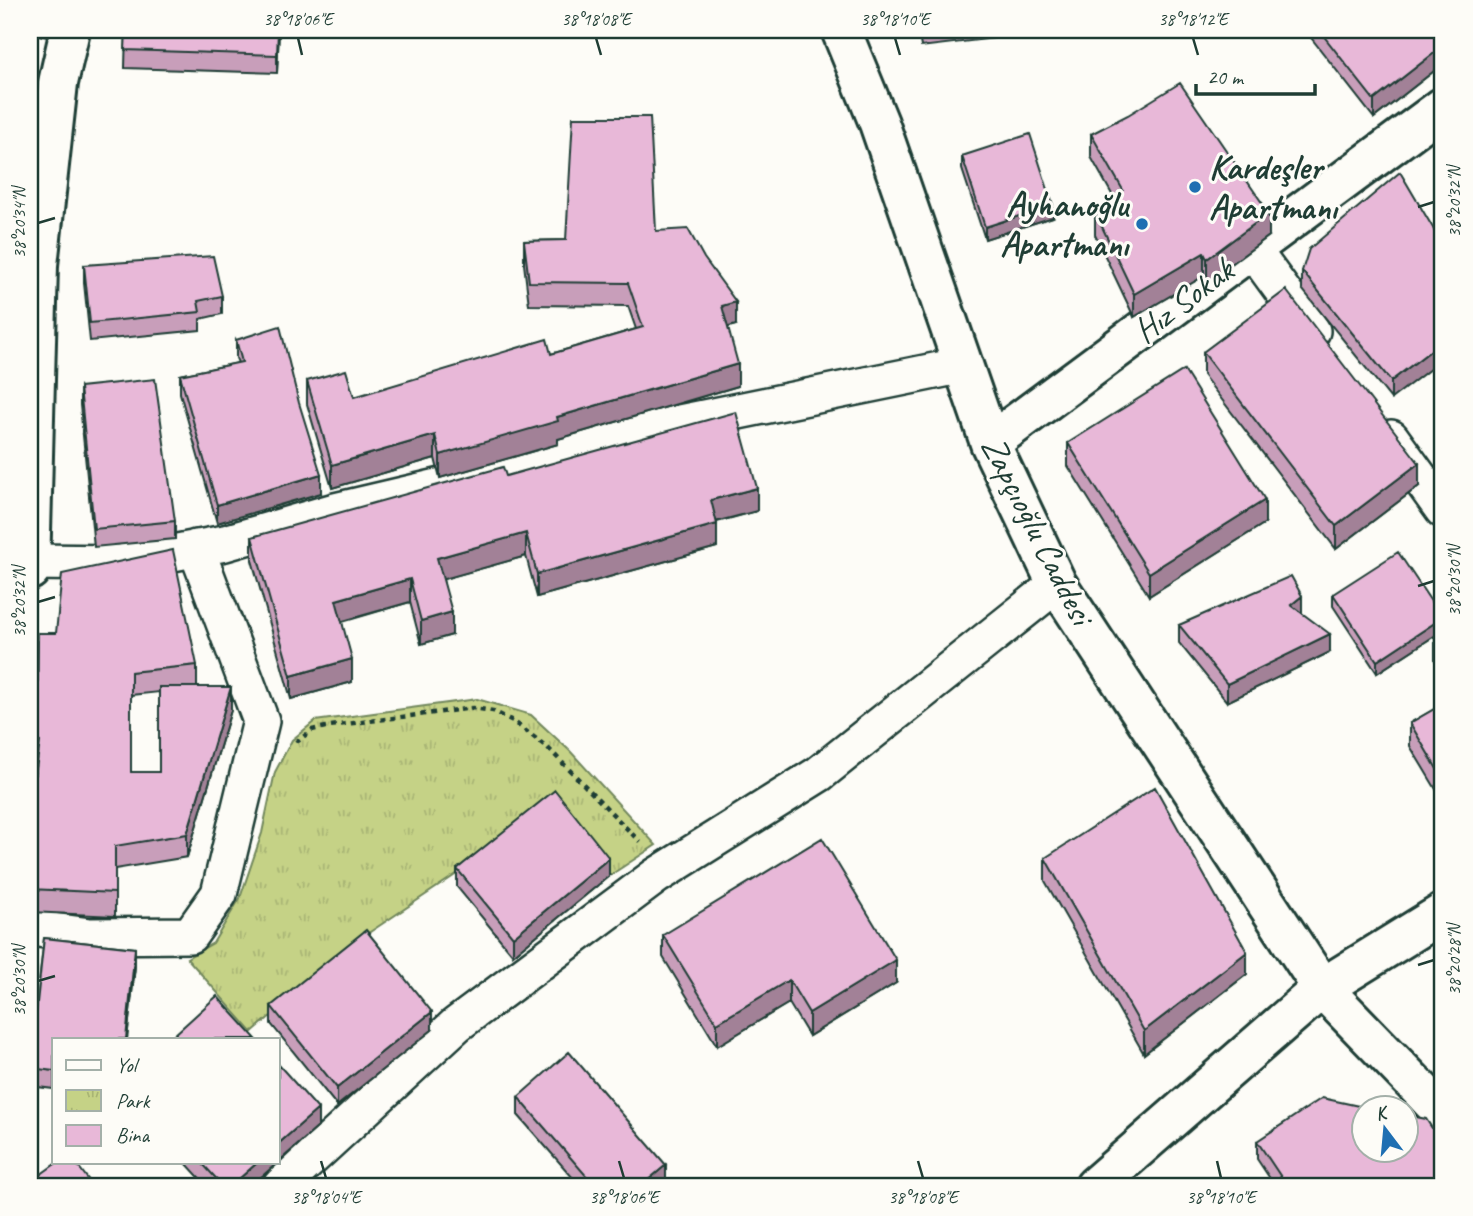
<svg xmlns="http://www.w3.org/2000/svg" width="1473" height="1216" font-family="Caveat,sans-serif">
  <style>
    .park { fill: url(#park-tufts); stroke: #72885d; stroke-width: 2 }
    .lines { fill: none; stroke-linecap: round; stroke-linejoin: round }
    .minor-casing { stroke: #1f3d34; stroke-width: 40 }
    .tertiary-casing { stroke: #1f3d34; stroke-width: 44 }
    .secondary-casing { stroke: #1f3d34; stroke-width: 44 }
    .path { stroke: #1f3d34; stroke-width: 4.5; stroke-dasharray: 5 5; stroke-linecap: butt }
    .minor { stroke: #fdfcf7; stroke-width: 35 }
    .tertiary { stroke: #fdfcf7; stroke-width: 38 }
    .secondary { stroke: #fdfcf7; stroke-width: 38 }
    .wall { fill: #c89eba; stroke: #1f3d34; stroke-width: 2; fill-rule: evenodd }
    .shaded-wall { fill: #a28197; stroke: #1f3d34; stroke-width: 2 }
    .building { fill: #e8b8d8; stroke: #1f3d34; stroke-width: 2 }
    .ticks { fill: none; stroke: #1f3d34; stroke-width: 2.5 }
    .poi-dot { fill: #1f6fb2; stroke: #fdfcf7; stroke-width: 2.5 }
    .labels { text-anchor: middle; stroke-width: 6; stroke-linejoin: round; paint-order: stroke }
    .poi-label { font-size: 35px; font-weight: bold; fill: #1f3d34; stroke: #fdfcf7; text-anchor: start }
    .street-label { font-size: 35px; fill: #1f3d34; stroke: #fdfcf7 }
    .neatline { fill: none; stroke: #1f3d34; stroke-width: 2.5 }
    .ticks-label { font-size: 18px; text-anchor: middle; fill: #1f3d34 }
  </style>
  <defs>
    <pattern id="park-tufts" width="24" height="20" patternUnits="userSpaceOnUse" patternTransform="scale(1.75)"><rect width="24" height="20" fill="#c5d286"/><path d="M3 7l-1-3M5 7V3M7 7l1-3M15 17l-1-3M17 17v-4M19 17l1-3" fill="none" stroke="#a9b574"/></pattern>
  </defs>
  <rect width="100%" height="100%" fill="#fdfcf7"/>
  <filter id="ink" filterUnits="userSpaceOnUse"><feTurbulence type="fractalNoise" baseFrequency=".0143" numOctaves="2"/><feDisplacementMap in="SourceGraphic" scale="14" xChannelSelector="R" yChannelSelector="G"/><feConvolveMatrix kernelMatrix="1 2 1 2 8 2 1 2 1" color-interpolation-filters="sRGB"/></filter>
  <g filter="url(#ink)">
    <path class="park" d="M477 699 531 715 570 751 656 845 609 876 554 809 364 936 252 1032 187 958 213 943 240 898 262 833 275 772 292 740 315 721Z"/>
    <g class="lines">
      <g class="minor-casing">
        <path id="minor" d="M1252 249 1312 331
          M1391 438 1443 510
          M31 562 120 563 225 543 335 511 446 485 670 425 964 365
          M30 928 90 936 190 935 219 894 261 721 196 548
          M281 1186 456 1025 656 876 819 774 1057 584"/>
      </g>
      <g class="tertiary-casing">
        <path id="tertiary" d="M30 570 38 265 58 83 70 30"/>
      </g>
      <g class="secondary-casing">
        <path id="secondary" d="M841 30 879 123 990 443 1057 584 1322 988 1443 1113
          M990 443 1443 107
          M1095 1186 1322 988 1443 913"/>
      </g>
      <path class="path" d="M296 739 298 741 312 730 330 726 473 708 493 711 513 721 548 748 640 842"/>
      <use href="#minor" class="minor"/>
      <use href="#tertiary" class="tertiary"/>
      <use href="#secondary" class="secondary"/>
    </g>
    <path class="wall" d="M30 30H48L47 37 30 33Z
      M126 30H279L277 73 125 68Z
      M918 30H1052V31L921 47Z
      M1305 30H1443V64L1374 118Z
      M1091 134 1269 236 1207 282 1204 276 1134 317 1095 235V212L1114 198 1091 157Z
      M962 156 1053 217 985 239 962 169Z
      M656 231 736 325 728 327 738 386 558 439V444L440 478 435 458 332 488 307 404V381L354 397 551 354 636 329 628 306 529 305 524 264V241L566 240Z
      M1443 249 1391 399 1302 289V271Z
      M84 265 222 296V314L200 319V330L90 341 84 283Z
      M236 340 321 493 217 523 180 393V375L238 363 236 358Z
      M1203 352 1419 486 1336 549 1203 375Z
      M80 387 175 521V539L94 547 80 405Z
      M1068 443 1265 523 1149 596 1068 466Z
      M506 476 757 511 717 522V547L537 597 526 556 443 579 452 635 421 644 410 602 342 622 352 682 291 699 252 560V537Z
      M1333 594 1442 631 1377 673 1333 606Z
      M1302 613 1330 652 1227 702 1179 643V625Z
      M38 633 197 665V687L231 710 187 857 115 869V916L30 912V810L37 763ZM159 692V772H131V695Z
      M1443 633V674L1435 660V638Z
      M1443 704V801L1410 746V723Z
      M1045 858 1247 974 1144 1054 1045 881Z
      M457 869 609 876 513 955 457 887Z
      M663 935 896 983 809 1036 789 1003 717 1046 663 957Z
      M44 938 135 948V966L127 1039H54V1089L30 1086V1064Z
      M271 1006 432 1030 337 1106 271 1024Z
      M518 1097 666 1183 662 1186H580L518 1115Z
      M318 1127 251 1186H207L185 1162H278Z
      M1257 1141 1443 1186H1275L1257 1159Z"/>
    <path class="shaded-wall" d="M278 30H279L277 73V55Z
      M1443 46V64L1374 118V100Z
      M1053 205V217L985 239V227Z
      M1269 213V236L1207 282V259Z
      M1204 253V276L1134 317V294Z
      M736 302V325L722 329V306Z
      M1443 341V359L1391 399V381Z
      M738 364V386L558 439V444L440 478V455L557 417Z
      M435 435V458L332 488V465Z
      M1419 463V486L1336 549V526Z
      M321 474V493L217 523V505Z
      M757 488V511L711 523V500Z
      M1265 500V523L1149 596V573Z
      M717 524V547L537 597V574Z
      M526 533V556L437 581V558Z
      M410 579V602L336 623V600Z
      M1302 596V614L1291 605Z
      M452 612V635L421 644V621Z
      M1442 618V631L1377 673V661Z
      M1330 634V652L1227 702V684Z
      M352 659V682L291 699V676Z
      M231 687V710L187 857V834Z
      M609 858V876L513 955V937Z
      M135 948V966L127 1039H126Z
      M1247 952V974L1144 1054V1031Z
      M896 960V983L809 1036V1013Z
      M789 980V1003L717 1046V1023Z
      M432 1012V1030L337 1106V1088Z
      M318 1109V1127L251 1186H231L258 1162H278V1144Z
      M666 1165V1183L662 1186H641Z
      M1443 1172V1186H1426Z"/>
    <path class="building" d="M126 30H278L277 55 125 50Z
      M1319 30H1443V46L1374 100Z
      M1180 83 1269 213 1207 259 1204 253 1134 294 1095 212 1123 190 1091 134 1128 115Z
      M573 117H650L656 231 688 229 704 258 736 302 722 306 738 364 557 417 558 421 440 455 435 435 332 465 307 381 346 370 354 397 547 339 551 354 643 327 628 283 529 282 524 241 566 240Z
      M1030 134 1053 205 985 227 962 156Z
      M1400 172 1433 228 1443 249V341L1391 381 1302 271 1309 249Z
      M213 256 222 296 198 301 200 312 90 323 84 265Z
      M1286 290 1419 463 1336 526 1203 352Z
      M280 326 299 403 321 474 217 505 180 375 242 362 236 340Z
      M1184 370 1265 500 1149 573 1068 443Z
      M155 379 175 521 94 529 80 387Z
      M736 412 757 488 711 500 717 524 537 574 526 533 437 558 452 612 421 621 410 579 336 600 352 659 291 676 252 537 503 467 506 476Z
      M173 550 197 665 131 672V772H159V687H231L187 834 115 846V893L30 889V810L40 742 37 741 38 633H56L62 574Z
      M1398 552 1442 618 1377 661 1333 594Z
      M1291 576 1302 596 1291 605 1330 634 1227 684 1179 625Z
      M1443 633V651L1435 638Z
      M1443 704V779L1410 723Z
      M1155 787 1247 952 1144 1031 1045 858Z
      M555 790 609 858 513 937 457 869Z
      M822 838 896 960 809 1013 789 980 717 1023 663 935Z
      M366 930 432 1012 337 1088 271 1006Z
      M44 938 135 948 126 1039H54V1071L30 1068Z
      M217 996 256 1039H177L173 1036Z
      M569 1052 666 1165 641 1186H595L518 1097Z
      M278 1064 318 1109 278 1144Z
      M1322 1098 1368 1108H1364V1150H1406V1115L1426 1119 1443 1145V1172L1426 1186H1287L1257 1141Z
      M58 1162H75L93 1186H30V1182Z
      M201 1162H258L231 1186H223Z"/>
  </g>
  <path class="ticks" d="M298 38 302 55M596 38 601 55M895 38 900 55M1193 38 1198 55M1418 207 1434 202M38 223 55 218M1418 586 1434 581M38 602 55 597M1418 965 1434 960M38 981 55 976M321 1161 326 1178M619 1161 624 1178M918 1161 923 1178M1217 1161 1221 1178"/>
  <g class="poi-dot">
    <circle cx="1195" cy="187" r="7"/>
    <circle cx="1142" cy="224" r="7"/>
  </g>
  <g class="labels">
    <g class="poi-label">
      <text x="1209" y="179">Kardeşler<tspan x="1209" dy="40">Apartmanı</tspan></text>
      <text x="1128" y="216" text-anchor="end">Ayhanoğlu<tspan x="1128" dy="40">Apartmanı</tspan></text>
    </g>
    <g class="street-label">
      <text transform="translate(1183 300) rotate(-37)" y="12">Hız Sokak</text>
      <text transform="translate(1038 530) rotate(63)" y="12">Zapçıoğlu Caddesi</text>
    </g>
  </g>
  <rect width="1473" height="1216" fill="none" stroke="#fdfcf7" stroke-width="77"/>
  <rect x="52" y="1038" width="228" height="126" fill="#fdfcf7" stroke="#a4b0a9" stroke-width="2"/>
  <rect x="66" y="1060" width="35" height="10" fill="#fdfcf7" stroke="#a4b0a9" stroke-width="2"/>
  <text x="116" y="1072" font-size="21" fill="#1f3d34">Yol</text>
  <rect x="66" y="1090" width="35" height="21" fill="url(#park-tufts)" stroke="#a4b0a9" stroke-width="2"/>
  <text x="116" y="1108" font-size="21" fill="#1f3d34">Park</text>
  <rect x="66" y="1125" width="35" height="21" fill="#e8b8d8" stroke="#a4b0a9" stroke-width="2"/>
  <text x="116" y="1142" font-size="21" fill="#1f3d34">Bina</text>
  <g transform="translate(1385 1129) rotate(344)"><circle r="33" fill="#fdfcf7" stroke="#a4b0a9" stroke-width="2"/>
  <path d="M0-5L12 26L0 18L-12 26Z" fill="#1f6fb2"/>
  <text y="-10" font-size="19" font-weight="bold" text-anchor="middle" fill="#1f3d34">K</text>
  </g>
  <path d="M1196 84v10h119v-10" fill="none" stroke="#1f3d34" stroke-width="3.5"/>
  <text x="1207" y="84" font-size="21" fill="#1f3d34" stroke="#fdfcf7" stroke-width="5" paint-order="stroke">20 m</text>
  <rect x="38" y="38" width="1396" height="1140" class="neatline"/>
  <g class="ticks-label">
    <text x="298" y="25">38°18'06"E</text>
    <text x="596" y="25">38°18'08"E</text>
    <text x="895" y="25">38°18'10"E</text>
    <text x="1193" y="25">38°18'12"E</text>
    <text transform="translate(1454 202) rotate(-90)" y="6">38°20'32"N</text>
    <text transform="translate(19 223) rotate(-90)" y="6">38°20'34"N</text>
    <text transform="translate(1454 581) rotate(-90)" y="6">38°20'30"N</text>
    <text transform="translate(19 602) rotate(-90)" y="6">38°20'32"N</text>
    <text transform="translate(1454 960) rotate(-90)" y="6">38°20'28"N</text>
    <text transform="translate(19 981) rotate(-90)" y="6">38°20'30"N</text>
    <text x="326" y="1203">38°18'04"E</text>
    <text x="624" y="1203">38°18'06"E</text>
    <text x="923" y="1203">38°18'08"E</text>
    <text x="1221" y="1203">38°18'10"E</text>
  </g>
</svg>
